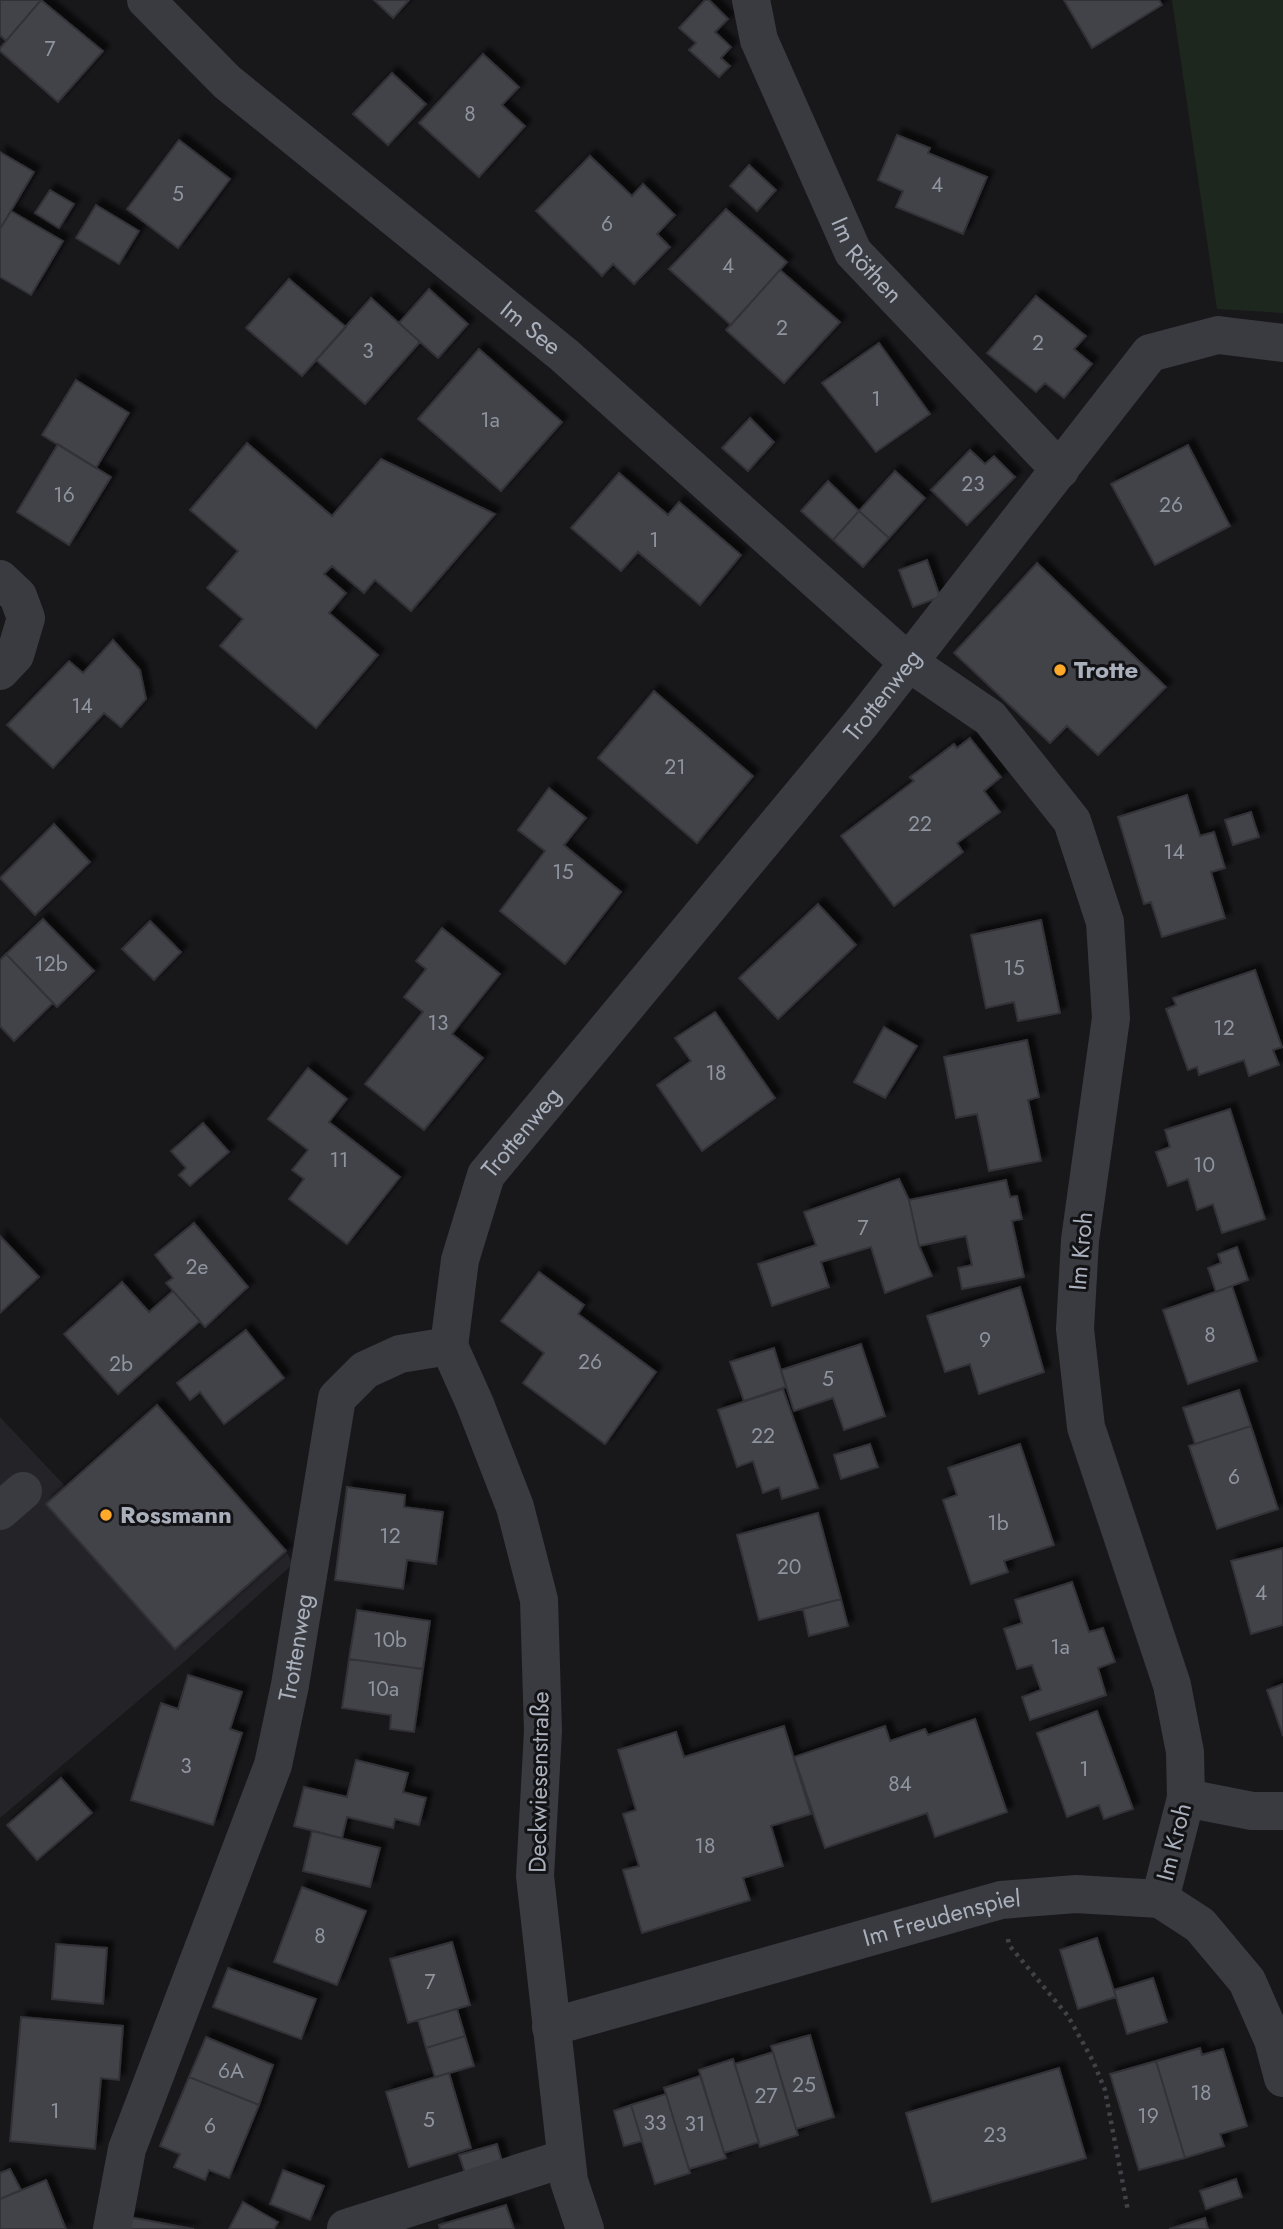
<svg xmlns="http://www.w3.org/2000/svg" width="1283" height="2229" font-family="Jost,sans-serif">
  <style>
    .built { fill: #242428 }
    .green { fill: #1e271e }
    .building { fill: #424348; stroke: #323237; stroke-width: 2; filter: url(#shadow) }
    .lines { fill: none; stroke-linecap: round; stroke-linejoin: round }
    .path { stroke: #3f4247; stroke-width: 4.5; stroke-dasharray: 3.5 5; stroke-linecap: butt }
    .minor { stroke: #393b40; stroke-width: 38 }
    .poi-dot { fill: #ffa92c; stroke: #131316; stroke-width: 2.5 }
    .labels { text-anchor: middle; stroke-width: 6; stroke-linejoin: round; paint-order: stroke }
    .number-label { font-size: 21px; fill: #8f959f }
    .street-label { font-size: 24px; fill: #a9b0bc; stroke: #131316 }
    .poi-label { font-size: 24px; font-weight: bold; fill: #a9b0bc; stroke: #131316; text-anchor: start }
  </style>
  <defs>
    <filter id="shadow"><feDropShadow dx="6" dy="-6" stdDeviation="2" flood-color="#0009"/></filter>
  </defs>
  <rect width="100%" height="100%" fill="#18181b"/>
  <path class="built" d="M157 1405 286 1551 293 1564 184 1662 0 1818V1417L65 1486Z"/>
  <path class="green" d="M1172 0H1283V313L1217 309Z"/>
  <path class="building" d="M0 0H41L6 41 0 35Z
    M41 0 103 51 58 102 0 51V48Z
    M374 0H409L393 18Z
    M705 0H709L728 19 715 32 731 47 721 58 730 66 719 77 689 50 696 43 679 28Z
    M1064 0H1159L1162 5 1092 48Z
    M483 54 519 87 502 105 525 126 479 177 419 123Z
    M392 73 426 104 388 145 353 114Z
    M897 135 930 148 928 153 987 177 963 234 896 207 903 191 878 180Z
    M179 140 230 179 178 248 127 209Z
    M0 152 34 172 0 229Z
    M590 156 632 196 643 184 675 215 657 234 670 247 634 284 613 264 602 276 536 211Z
    M749 165 776 190 757 211 730 186Z
    M50 190 74 204 59 228 35 213Z
    M96 205 139 231 119 264 76 238Z
    M726 209 787 262 731 325 669 269Z
    M11 211 63 241 31 295 0 277V229Z
    M780 270 840 322 784 383 726 330Z
    M289 279 346 327 302 376 246 328Z
    M429 289 468 324 438 358 399 323Z
    M1036 296 1086 336 1074 349 1092 364 1064 398 1045 383 1036 392 987 353Z
    M371 298 420 342 365 404 316 360Z
    M879 343 930 414 876 452 822 383Z
    M479 349 562 422 501 491 418 419Z
    M76 380 129 413 96 468 42 435Z
    M750 418 774 442 748 471 722 448Z
    M247 443 332 516 381 459 495 514 411 611 375 580 364 593 332 566 324 574 346 593 329 613 378 655 316 728 220 646 243 619 207 588 238 551 190 510Z
    M58 444 111 477 69 545 17 512Z
    M1188 445 1230 526 1155 565 1111 484Z
    M970 450 985 464 994 456 1015 477 967 525 931 490Z
    M895 471 925 498 889 538 859 511Z
    M619 473 668 515 679 502 741 555 700 605 638 552 621 571 571 528Z
    M828 481 859 511 833 540 801 511Z
    M859 511 889 538 863 567 833 540Z
    M927 560 940 597 913 607 899 570Z
    M1037 563 1166 687 1098 755 1067 726 1050 743 954 653Z
    M113 640 140 670 146 699 121 727 104 713 53 768 7 725 69 661 83 673Z
    M654 691 753 776 697 843 598 758Z
    M970 738 1001 777 984 791 1000 812 957 843 963 852 894 906 841 836 914 781 910 777 954 744 957 748Z
    M549 788 586 818 564 845 621 892 565 964 500 911 545 851 518 830Z
    M1187 795 1200 836 1214 832 1225 868 1211 872 1225 918 1162 937 1151 902 1144 904 1118 817Z
    M1251 812 1259 837 1233 845 1225 820Z
    M54 824 90 862 35 915 0 878Z
    M818 904 856 945 778 1019 739 978Z
    M43 919 94 971 57 1007 6 954Z
    M1041 920 1060 1013 1018 1021 1014 1002 986 1008 971 935Z
    M150 921 181 952 154 980 122 949Z
    M442 928 500 974 452 1034 483 1058 424 1130 365 1084 423 1012 404 997 426 969 416 961Z
    M6 954 53 1003 14 1041 0 1026V960Z
    M1255 970 1282 1047 1273 1050 1279 1065 1249 1076 1244 1060 1199 1075 1197 1067 1188 1070 1166 1009 1176 1005 1173 998Z
    M715 1012 775 1098 702 1151 657 1085 691 1061 675 1038Z
    M884 1027 917 1046 885 1098 854 1082Z
    M1027 1040 1039 1097 1028 1100 1041 1161 989 1171 977 1114 956 1118 944 1057Z
    M308 1068 347 1099 329 1122 400 1177 347 1244 289 1199 304 1179 292 1170 308 1150 268 1119Z
    M1230 1109 1265 1219 1222 1233 1213 1204 1197 1210 1188 1179 1168 1186 1156 1152 1170 1147 1165 1130Z
    M203 1123 229 1152 190 1186 179 1175 186 1168 171 1151Z
    M899 1179 909 1200 919 1246 932 1276 885 1293 871 1247 821 1262 829 1287 772 1306 758 1264 816 1245 804 1212Z
    M1006 1180 1010 1197 1017 1196 1022 1219 1012 1221 1024 1277 962 1289 958 1268 972 1265 966 1236 919 1246 909 1200Z
    M194 1223 248 1287 205 1327 166 1283 173 1278 155 1255Z
    M0 1236 39 1277 0 1313Z
    M1237 1247 1248 1280 1216 1292 1208 1268 1221 1263 1218 1254Z
    M539 1272 584 1305 578 1314 656 1372 605 1444 523 1383 544 1353 501 1321Z
    M122 1282 149 1312 173 1291 200 1321 118 1394 64 1334Z
    M1232 1286 1257 1361 1188 1384 1163 1310Z
    M1020 1287 1044 1372 979 1394 970 1364 945 1372 927 1316Z
    M246 1330 284 1378 224 1424 200 1392 190 1400 177 1383Z
    M861 1344 885 1416 844 1430 833 1398 794 1411 781 1370Z
    M774 1348 786 1387 744 1401 730 1362Z
    M783 1389 818 1488 782 1499 779 1487 763 1493 753 1461 737 1467 718 1410Z
    M1239 1390 1251 1426 1195 1444 1183 1408Z
    M157 1405 286 1551 175 1649 46 1504Z
    M1251 1426 1278 1509 1217 1529 1189 1446Z
    M870 1444 878 1467 841 1479 834 1455Z
    M1020 1444 1054 1545 1004 1561 1008 1572 971 1584 943 1500 957 1495 948 1468Z
    M347 1487 405 1495 404 1507 443 1512 436 1564 407 1560 403 1589 335 1580Z
    M818 1513 841 1599 759 1620 737 1535Z
    M1283 1548V1625L1251 1634 1231 1561Z
    M1072 1582 1089 1632 1103 1628 1115 1662 1098 1668 1106 1695 1030 1720 1022 1697 1041 1690 1032 1665 1017 1669 1004 1629 1022 1623 1015 1600Z
    M841 1599 848 1626 809 1636 803 1609Z
    M357 1610 430 1621 423 1669 349 1659Z
    M349 1659 423 1669 414 1732 390 1729 391 1715 342 1708Z
    M188 1675 242 1692 230 1729 242 1733 213 1825 131 1800 161 1703 178 1709Z
    M1283 1684V1736L1267 1690Z
    M1097 1711 1133 1809 1104 1819 1099 1805 1067 1817 1037 1733Z
    M975 1719 1007 1812 935 1837 927 1813 825 1848 794 1757 885 1726 890 1741 925 1729 928 1735Z
    M784 1726 811 1814 771 1826 783 1866 743 1878 750 1900 642 1933 623 1870 639 1866 623 1814 636 1810 618 1750 676 1732 684 1757Z
    M356 1760 408 1773 403 1792 426 1798 419 1825 395 1819 393 1828 347 1817 342 1838 294 1826 304 1787 347 1797Z
    M61 1778 92 1813 37 1860 7 1825Z
    M312 1831 380 1848 370 1887 303 1871Z
    M302 1887 366 1911 337 1985 274 1962Z
    M1097 1938 1116 1997 1078 2009 1060 1950Z
    M452 1942 470 2005 408 2023 390 1959Z
    M56 1944 107 1948 103 2004 52 1999Z
    M228 1968 316 1999 301 2039 213 2007Z
    M1153 1978 1167 2022 1127 2034 1114 1990Z
    M457 2009 465 2036 426 2048 418 2020Z
    M21 2017 123 2026 119 2080 101 2078 95 2149 10 2141Z
    M810 2035 834 2117 796 2129 771 2046Z
    M465 2036 474 2066 435 2077 426 2048Z
    M206 2037 273 2065 259 2105 189 2077Z
    M1200 2048 1202 2055 1223 2049 1247 2126 1220 2134 1224 2146 1185 2158 1156 2061Z
    M773 2052 798 2135 760 2147 735 2064Z
    M733 2059 759 2142 724 2153 699 2070Z
    M1156 2061 1185 2158 1139 2170 1110 2074Z
    M1059 2068 1086 2158 932 2202 906 2113Z
    M449 2073 471 2148 409 2167 386 2092Z
    M700 2076 726 2158 689 2169 664 2088Z
    M189 2077 259 2105 229 2178 209 2170 205 2180 174 2167 180 2154 160 2146Z
    M666 2094 690 2173 655 2184 631 2105Z
    M631 2105 642 2141 624 2146 614 2111Z
    M497 2144 503 2165 466 2176 459 2155Z
    M10 2169 21 2190 0 2199V2173Z
    M283 2170 324 2186 310 2220 270 2204Z
    M1236 2179 1242 2197 1206 2209 1200 2191Z
    M46 2180 66 2229H0V2199Z
    M243 2202 278 2222 274 2229H229Z
    M506 2205 514 2229H440L439 2225Z
    M129 2217 194 2229H127Z
    M1205 2218 1208 2229H1169Z"/>
  <g class="lines">
    <path class="path" d="M1008 1939 1009 1945 1068 2016 1093 2061 1105 2090 1128 2211"/>
    <g class="minor">
      <path id="s1" d="M146 0 227 82 564 355 908 662 990 718 1072 821 1105 922 1111 1018 1080 1240 1075 1329 1086 1427 1172 1685 1185 1752 1186 1798 1160 1899"/>
      <path id="s2" d="M751 0 759 40 853 252 1060 470"/>
      <path d="M0 579 18 596 26 618 15 655 0 671"/>
      <path id="s3" d="M449 1346 460 1260 486 1175 862 722 1150 353 1218 335 1283 343"/>
      <path d="M449 1346 475 1404 515 1507 539 1600 543 1731 535 1876 569 2181 585 2229"/>
      <path d="M0 1511 23 1491"/>
      <path d="M1186 1798 1252 1811H1283"/>
      <path id="s4" d="M551 2027 1001 1900 1076 1894 1160 1899 1200 1925 1247 1981 1273 2040 1283 2078"/>
      <path d="M346 2228 566 2158"/>
      <path id="s5" d="M112 2229 127 2149 273 1765 290 1685 337 1398 365 1370 400 1354 449 1346"/>
    </g>
  </g>
  <g class="poi-dot">
    <circle cx="1060" cy="670" r="7"/>
    <circle cx="106" cy="1515" r="7"/>
  </g>
  <g class="labels">
    <g class="number-label">
      <text x="50" y="56">7</text>
      <text x="470" y="121">8</text>
      <text x="937" y="192">4</text>
      <text x="178" y="201">5</text>
      <text x="607" y="231">6</text>
      <text x="728" y="273">4</text>
      <text x="782" y="335">2</text>
      <text x="1038" y="350">2</text>
      <text x="368" y="358">3</text>
      <text x="876" y="406">1</text>
      <text x="490" y="427">1a</text>
      <text x="973" y="491">23</text>
      <text x="64" y="502">16</text>
      <text x="1171" y="512">26</text>
      <text x="654" y="547">1</text>
      <text x="82" y="713">14</text>
      <text x="675" y="774">21</text>
      <text x="920" y="831">22</text>
      <text x="1174" y="859">14</text>
      <text x="563" y="879">15</text>
      <text x="51" y="971">12b</text>
      <text x="1014" y="975">15</text>
      <text x="438" y="1030">13</text>
      <text x="1224" y="1035">12</text>
      <text x="716" y="1080">18</text>
      <text x="339" y="1167">11</text>
      <text x="1204" y="1172">10</text>
      <text x="863" y="1235">7</text>
      <text x="197" y="1274">2e</text>
      <text x="1210" y="1342">8</text>
      <text x="985" y="1347">9</text>
      <text x="590" y="1369">26</text>
      <text x="121" y="1371">2b</text>
      <text x="828" y="1386">5</text>
      <text x="763" y="1443">22</text>
      <text x="1234" y="1484">6</text>
      <text x="998" y="1530">1b</text>
      <text x="390" y="1543">12</text>
      <text x="789" y="1574">20</text>
      <text x="1261" y="1600">4</text>
      <text x="390" y="1647">10b</text>
      <text x="1060" y="1654">1a</text>
      <text x="383" y="1696">10a</text>
      <text x="186" y="1773">3</text>
      <text x="1084" y="1776">1</text>
      <text x="900" y="1791">84</text>
      <text x="705" y="1853">18</text>
      <text x="320" y="1943">8</text>
      <text x="430" y="1989">7</text>
      <text x="231" y="2078">6A</text>
      <text x="804" y="2092">25</text>
      <text x="1201" y="2100">18</text>
      <text x="766" y="2103">27</text>
      <text x="55" y="2118">1</text>
      <text x="1148" y="2123">19</text>
      <text x="429" y="2127">5</text>
      <text x="655" y="2130">33</text>
      <text x="695" y="2131">31</text>
      <text x="210" y="2133">6</text>
      <text x="995" y="2142">23</text>
    </g>
    <g class="street-label">
      <text dy="8" stroke="none"><textPath href="#s2" startOffset="287">Im Röthen</textPath></text>
      <text dy="8" stroke="none"><textPath href="#s1" startOffset="506">Im See</textPath></text>
      <text dy="8" stroke="none"><textPath href="#s3" startOffset="798">Trottenweg</textPath></text>
      <text dy="8" stroke="none"><textPath href="#s3" startOffset="231">Trottenweg</textPath></text>
      <text transform="translate(1081 1251) rotate(-85)" y="8">Im Kroh</text>
      <text dy="8" stroke="none"><textPath href="#s5" startOffset="612">Trottenweg</textPath></text>
      <text transform="translate(539 1782) rotate(-89)" y="8">Deckwiesenstraße</text>
      <text transform="translate(1174 1842) rotate(-76)" y="8">Im Kroh</text>
      <text dy="8" stroke="none"><textPath href="#s4" startOffset="406">Im Freudenspiel</textPath></text>
    </g>
    <g class="poi-label">
      <text x="1074" y="678">Trotte</text>
      <text x="120" y="1523">Rossmann</text>
    </g>
  </g>
</svg>
